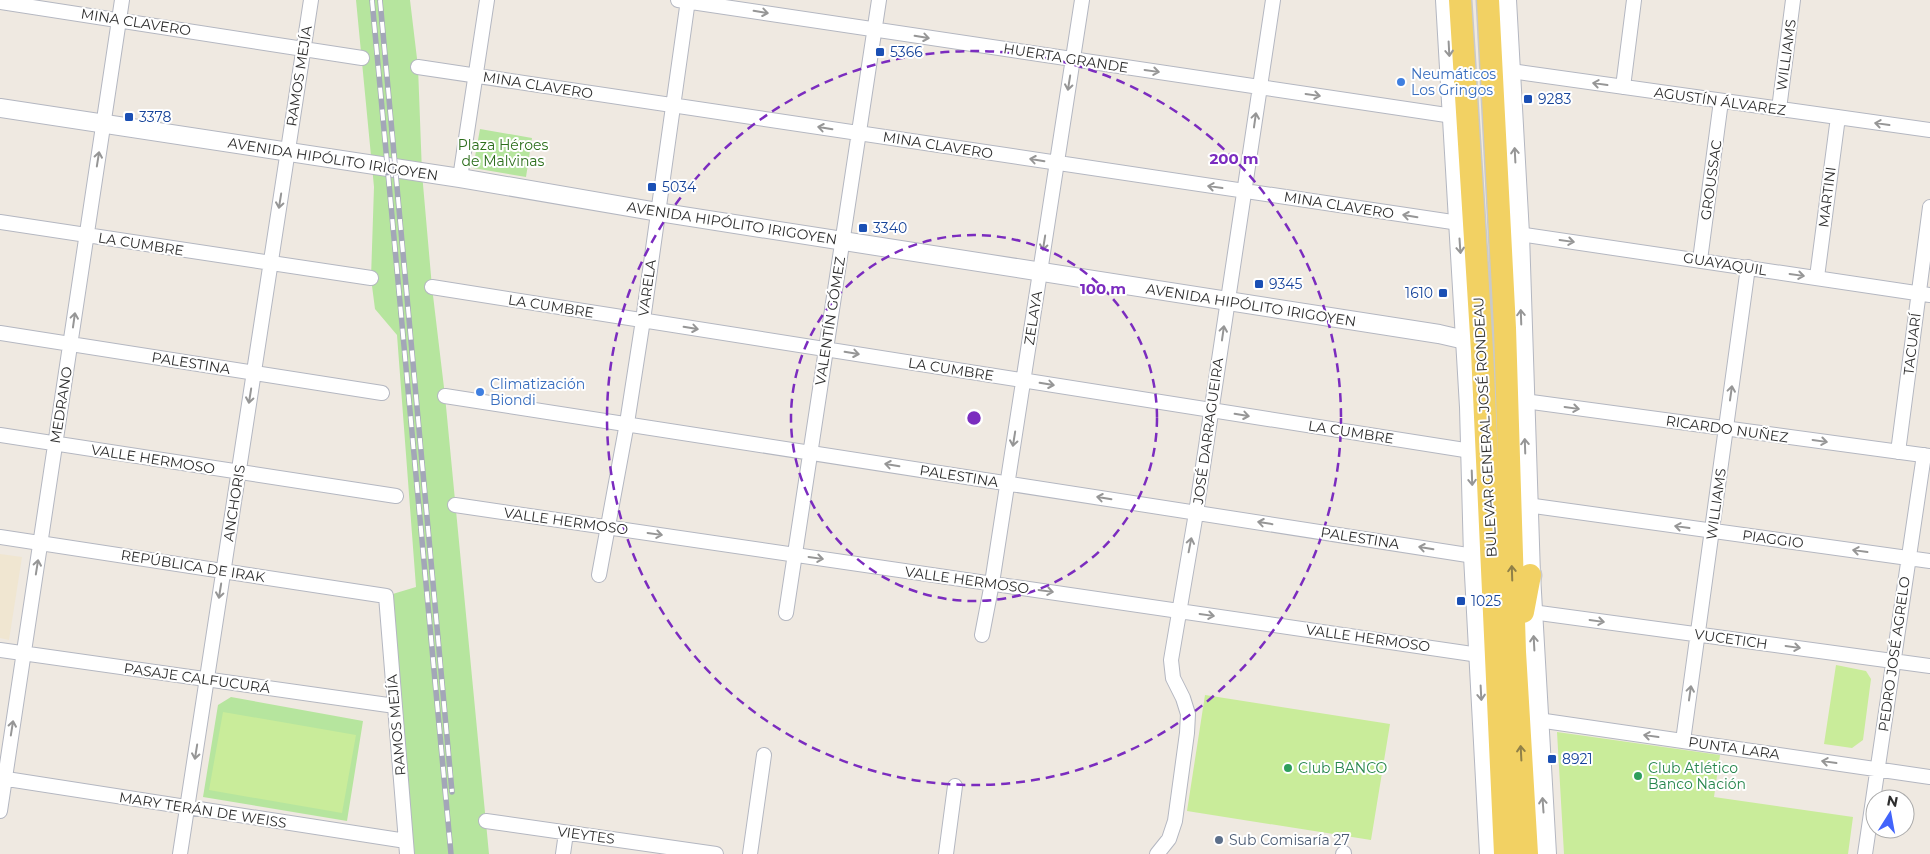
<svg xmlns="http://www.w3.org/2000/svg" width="1930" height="854" font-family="Montserrat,sans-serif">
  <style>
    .education { fill: #f0e6d1 }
    .green { fill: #b6e59e }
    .pitch { fill: #c9ec9a }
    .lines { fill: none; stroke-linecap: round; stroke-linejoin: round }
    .minor-casing { stroke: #b4b7c1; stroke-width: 16 }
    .tertiary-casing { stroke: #b4b7c1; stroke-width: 20 }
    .secondary-casing { stroke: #b4b7c1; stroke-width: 22 }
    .primary-casing { stroke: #c9c9c9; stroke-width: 25 }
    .minor { stroke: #fff; stroke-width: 14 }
    .tertiary { stroke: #fff; stroke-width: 18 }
    .secondary { stroke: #fff; stroke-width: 20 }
    .primary { stroke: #f2d163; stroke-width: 22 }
    .rail-casing { stroke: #a3a6b8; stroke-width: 5.5 }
    .rail { stroke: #fff; stroke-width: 4; stroke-dasharray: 11; stroke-linecap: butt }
    .oneway { stroke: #969696 }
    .oneway2 { stroke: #908048 }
    .ring { fill: none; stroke: #7b2cbf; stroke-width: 2.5; stroke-dasharray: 9 6 }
    .transit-dot { fill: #1a4fb4; stroke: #fff; stroke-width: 2 }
    .shop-dot { fill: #3f7fe0; stroke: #fff; stroke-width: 2 }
    .leisure-dot { fill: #2e9e5b; stroke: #fff; stroke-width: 2 }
    .service-dot { fill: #5c6f8a; stroke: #fff; stroke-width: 2 }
    .labels { text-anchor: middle; stroke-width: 4; stroke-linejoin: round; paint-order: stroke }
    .street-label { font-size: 14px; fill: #2e2e2e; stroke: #fff }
    .transit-label { font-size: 14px; fill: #164399; stroke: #fff; text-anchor: start }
    .shop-label { font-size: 14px; fill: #366cbe; stroke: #fff; text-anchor: start }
    .park-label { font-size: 14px; fill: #2c6e1b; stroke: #fff }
    .leisure-label { font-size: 14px; fill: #27864d; stroke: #fff; text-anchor: start }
    .service-label { font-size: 14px; fill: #4e5e75; stroke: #fff; text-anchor: start }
    .centre { fill: #7b2cbf; stroke: #fff; stroke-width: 2.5 }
    .ring-label { font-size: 15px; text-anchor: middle; font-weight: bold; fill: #7b2cbf; stroke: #fff; stroke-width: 4; stroke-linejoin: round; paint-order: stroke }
  </style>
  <rect width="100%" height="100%" fill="#efe9e1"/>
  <path class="education" d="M0 554 22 557 9 640 0 638Z"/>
  <path class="green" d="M356 0H410L418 67 422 173 432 287 445 396 489 854H407L386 596 416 587 397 335 375 309 371 278 374 187Z
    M480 129 532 138 526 177 473 168Z
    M231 697 363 721 347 821 203 797 218 705Z"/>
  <path class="pitch" d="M1836 665 1866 671 1871 679 1863 740 1852 748 1824 744Z
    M1205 695 1390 724 1371 840 1187 811Z
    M223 712 356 735 342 813 209 790Z
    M1557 732 1720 755 1714 797 1853 817 1848 854H1564Z"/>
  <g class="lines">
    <g class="minor-casing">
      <path id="minor" d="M678 0 1453 116
        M0 2 362 58
        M418 67 1459 223
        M1511 71 1930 130
        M1623 87 1634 0
        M1779 109 1793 0
        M460 178 487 0
        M0 222 371 278
        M1519 234 1930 295
        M1700 260 1721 101
        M1817 277 1838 117
        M432 287 1471 451
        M0 333 382 393
        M445 396 1474 556
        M1524 401 1930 456
        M0 435 396 496
        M1898 452 1930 207
        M455 505 1479 655
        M1527 505 1930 561
        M0 537 386 596 407 854
        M599 575 627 423 643 320 688 0
        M1532 612 1930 666
        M786 613 879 0
        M982 635 992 583 1082 0
        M0 650 395 706
        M1538 720 1930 777
        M1683 741 1748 267
        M0 778 406 841
        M0 811 122 0
        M486 821 716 854
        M180 854 311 0
        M563 854 566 833
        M750 854 764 755
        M946 854 955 786
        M1157 854 1169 839 1175 821 1187 733 1188 714 1183 698 1173 678 1171 660 1196 513 1273 0
        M1343 854 1344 853
        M1865 854 1924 455"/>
    </g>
    <g class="tertiary-casing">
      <path id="tertiary" d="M0 108 460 178 658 212 1439 334 1465 340"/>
    </g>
    <g class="secondary-casing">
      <path id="secondary" d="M1446 0 1470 407 1474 556 1490 854
        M1506 0 1519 234 1530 575 1546 854"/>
    </g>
    <g class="primary-casing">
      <path id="primary" d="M1460 0 1482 351 1505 854
        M1488 0 1505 328 1515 652 1527 854
        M1523 612 1530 575"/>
    </g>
    <use href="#minor" class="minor"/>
    <use href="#tertiary" class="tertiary"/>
    <use href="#secondary" class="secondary"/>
    <use href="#primary" class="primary"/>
    <g class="rail-casing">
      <path id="rail" d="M372 0 451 854
        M380 0 452 792"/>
    </g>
    <use href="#rail" class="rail"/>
  </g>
  <defs><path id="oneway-shaft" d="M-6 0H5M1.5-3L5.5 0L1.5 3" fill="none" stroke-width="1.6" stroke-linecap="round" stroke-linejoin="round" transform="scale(1.25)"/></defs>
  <g class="oneway">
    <use href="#oneway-shaft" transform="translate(761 12) rotate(9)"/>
    <use href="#oneway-shaft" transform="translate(922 37) rotate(9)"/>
    <use href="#oneway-shaft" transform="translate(1449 49) rotate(87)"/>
    <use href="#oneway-shaft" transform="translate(1152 71) rotate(8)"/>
    <use href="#oneway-shaft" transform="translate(1069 83) rotate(99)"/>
    <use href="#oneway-shaft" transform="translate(1600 84) rotate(-172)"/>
    <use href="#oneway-shaft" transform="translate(1313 95) rotate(8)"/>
    <use href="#oneway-shaft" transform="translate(1255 120) rotate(-82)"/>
    <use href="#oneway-shaft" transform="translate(1882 124) rotate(-172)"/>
    <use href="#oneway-shaft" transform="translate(825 128) rotate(-171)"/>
    <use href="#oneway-shaft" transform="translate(1515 155) rotate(-93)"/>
    <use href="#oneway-shaft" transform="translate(98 159) rotate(-81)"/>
    <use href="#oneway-shaft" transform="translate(1037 160) rotate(-171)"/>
    <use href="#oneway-shaft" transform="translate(1215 187) rotate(-172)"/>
    <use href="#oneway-shaft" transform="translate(280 201) rotate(99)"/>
    <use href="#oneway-shaft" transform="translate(1410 216) rotate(-171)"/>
    <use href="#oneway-shaft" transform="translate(1567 241) rotate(8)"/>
    <use href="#oneway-shaft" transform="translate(1044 243) rotate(99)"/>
    <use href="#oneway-shaft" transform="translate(1460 246) rotate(86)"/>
    <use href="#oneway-shaft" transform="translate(1797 275) rotate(8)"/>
    <use href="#oneway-shaft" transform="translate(1521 317) rotate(-92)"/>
    <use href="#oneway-shaft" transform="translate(74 320) rotate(-82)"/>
    <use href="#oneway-shaft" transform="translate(691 328) rotate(9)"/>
    <use href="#oneway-shaft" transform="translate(1223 333) rotate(-82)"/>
    <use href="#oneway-shaft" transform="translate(852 353) rotate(9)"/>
    <use href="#oneway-shaft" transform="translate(1047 384) rotate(9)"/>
    <use href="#oneway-shaft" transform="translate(1731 393) rotate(-82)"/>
    <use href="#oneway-shaft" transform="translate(250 396) rotate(99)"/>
    <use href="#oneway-shaft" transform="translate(1572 408) rotate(8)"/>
    <use href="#oneway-shaft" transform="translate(1242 415) rotate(9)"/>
    <use href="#oneway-shaft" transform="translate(1014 439) rotate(99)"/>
    <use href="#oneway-shaft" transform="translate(1820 441) rotate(8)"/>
    <use href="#oneway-shaft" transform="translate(1525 446) rotate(-92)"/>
    <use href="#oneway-shaft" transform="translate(892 465) rotate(-171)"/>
    <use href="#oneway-shaft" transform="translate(1472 478) rotate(88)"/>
    <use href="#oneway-shaft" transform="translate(1104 498) rotate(-171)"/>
    <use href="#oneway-shaft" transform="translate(1265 523) rotate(-171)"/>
    <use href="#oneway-shaft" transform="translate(1682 527) rotate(-172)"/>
    <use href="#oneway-shaft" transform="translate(655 534) rotate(8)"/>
    <use href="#oneway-shaft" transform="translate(1190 545) rotate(-79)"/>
    <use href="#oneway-shaft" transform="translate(1426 548) rotate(-171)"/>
    <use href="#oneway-shaft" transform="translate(1860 551) rotate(-172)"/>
    <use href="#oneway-shaft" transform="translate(816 558) rotate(8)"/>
    <use href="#oneway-shaft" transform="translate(37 567) rotate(-81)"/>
    <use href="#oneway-shaft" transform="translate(220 591) rotate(99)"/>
    <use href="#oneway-shaft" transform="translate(1046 591) rotate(8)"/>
    <use href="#oneway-shaft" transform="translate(1207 615) rotate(8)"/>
    <use href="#oneway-shaft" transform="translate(1597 621) rotate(8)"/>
    <use href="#oneway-shaft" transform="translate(1534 643) rotate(-93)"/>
    <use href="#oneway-shaft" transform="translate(1793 647) rotate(8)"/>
    <use href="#oneway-shaft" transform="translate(1481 693) rotate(87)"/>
    <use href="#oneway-shaft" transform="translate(1690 693) rotate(-82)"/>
    <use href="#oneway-shaft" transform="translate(12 728) rotate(-81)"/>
    <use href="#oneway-shaft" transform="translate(1651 736) rotate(-172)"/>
    <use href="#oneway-shaft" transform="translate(196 752) rotate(99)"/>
    <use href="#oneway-shaft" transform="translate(1829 762) rotate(-172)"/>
    <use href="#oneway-shaft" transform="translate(1543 805) rotate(-94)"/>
  </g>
  <g class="oneway2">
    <use href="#oneway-shaft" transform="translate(1512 573) rotate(-92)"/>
    <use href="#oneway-shaft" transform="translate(1521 753) rotate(-93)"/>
  </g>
  <g class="ring">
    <circle cx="974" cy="418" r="183"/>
    <circle cx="974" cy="418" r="367"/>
  </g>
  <g class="transit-dot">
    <rect x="875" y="47" width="10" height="10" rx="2.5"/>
    <rect x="1523" y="94" width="10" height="10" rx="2.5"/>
    <rect x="124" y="112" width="10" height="10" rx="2.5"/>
    <rect x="647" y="182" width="10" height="10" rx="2.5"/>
    <rect x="858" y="223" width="10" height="10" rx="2.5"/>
    <rect x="1254" y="279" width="10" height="10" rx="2.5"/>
    <rect x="1438" y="288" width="10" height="10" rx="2.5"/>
    <rect x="1456" y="596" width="10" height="10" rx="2.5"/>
    <rect x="1547" y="754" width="10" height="10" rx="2.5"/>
  </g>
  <g class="shop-dot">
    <circle cx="1401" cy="82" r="5"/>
    <circle cx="480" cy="392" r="5"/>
  </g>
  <g class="leisure-dot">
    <circle cx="1288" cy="768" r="5"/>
    <circle cx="1638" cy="776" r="5"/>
  </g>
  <circle class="service-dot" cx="1219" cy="840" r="5"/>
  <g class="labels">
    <g class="street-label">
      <text transform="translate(136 22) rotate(9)" y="5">MINA CLAVERO</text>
      <text transform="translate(1786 55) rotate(-82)" y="5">WILLIAMS</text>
      <text transform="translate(1066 58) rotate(9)" y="5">HUERTA GRANDE</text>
      <text transform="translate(299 76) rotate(-81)" y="5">RAMOS MEJÍA</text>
      <text transform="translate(538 85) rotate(9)" y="5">MINA CLAVERO</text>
      <text transform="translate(1720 101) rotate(8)" y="5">AGUSTÍN ÁLVAREZ</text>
      <text transform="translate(938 145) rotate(9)" y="5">MINA CLAVERO</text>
      <text transform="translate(333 159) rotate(9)" y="5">AVENIDA HIPÓLITO IRIGOYEN</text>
      <text transform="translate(1711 180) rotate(-82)" y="5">GROUSSAC</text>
      <text transform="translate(1827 197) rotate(-83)" y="5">MARTINI</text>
      <text transform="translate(1339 205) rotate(9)" y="5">MINA CLAVERO</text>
      <text transform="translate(732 223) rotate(9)" y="5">AVENIDA HIPÓLITO IRIGOYEN</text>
      <text transform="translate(141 244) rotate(9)" y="5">LA CUMBRE</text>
      <text transform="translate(1725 264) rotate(9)" y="5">GUAYAQUIL</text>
      <text transform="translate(647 288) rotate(-82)" y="5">VARELA</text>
      <text transform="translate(1251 305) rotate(9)" y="5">AVENIDA HIPÓLITO IRIGOYEN</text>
      <text transform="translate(551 306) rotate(9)" y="5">LA CUMBRE</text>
      <text transform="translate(1033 318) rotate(-81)" y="5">ZELAYA</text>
      <text transform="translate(830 321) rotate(-81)" y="5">VALENTÍN GÓMEZ</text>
      <text transform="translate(1912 344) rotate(-83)" y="5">TACUARÍ</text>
      <text transform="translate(191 363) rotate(9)" y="5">PALESTINA</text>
      <text transform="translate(951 369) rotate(9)" y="5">LA CUMBRE</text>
      <text transform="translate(61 405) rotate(-81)" y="5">MEDRANO</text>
      <text transform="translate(1485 427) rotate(-93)" y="5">BULEVAR GENERAL JOSÉ RONDEAU</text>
      <text transform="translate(1727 429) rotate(8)" y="5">RICARDO NUÑEZ</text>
      <text transform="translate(1208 431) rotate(-82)" y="5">JOSÉ DARRAGUEIRA</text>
      <text transform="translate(1351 432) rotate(9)" y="5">LA CUMBRE</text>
      <text transform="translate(153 459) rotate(9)" y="5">VALLE HERMOSO</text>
      <text transform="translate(959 476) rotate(9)" y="5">PALESTINA</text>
      <text transform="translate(234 503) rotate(-81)" y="5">ANCHORIS</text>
      <text transform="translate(1716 504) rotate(-82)" y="5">WILLIAMS</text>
      <text transform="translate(566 521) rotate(8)" y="5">VALLE HERMOSO</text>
      <text transform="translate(1360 538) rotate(9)" y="5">PALESTINA</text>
      <text transform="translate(1773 539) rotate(8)" y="5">PIAGGIO</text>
      <text transform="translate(193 566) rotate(9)" y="5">REPÚBLICA DE IRAK</text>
      <text transform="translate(967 580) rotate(8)" y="5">VALLE HERMOSO</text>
      <text transform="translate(1368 638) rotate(8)" y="5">VALLE HERMOSO</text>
      <text transform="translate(1731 639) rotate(8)" y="5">VUCETICH</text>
      <text transform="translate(1894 654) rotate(-82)" y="5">PEDRO JOSÉ AGRELO</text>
      <text transform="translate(197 678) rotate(8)" y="5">PASAJE CALFUCURÁ</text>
      <text transform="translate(396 725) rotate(-95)" y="5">RAMOS MEJÍA</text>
      <text transform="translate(1734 748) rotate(8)" y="5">PUNTA LARA</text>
      <text transform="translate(203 810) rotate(9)" y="5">MARY TERÁN DE WEISS</text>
      <text transform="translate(586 835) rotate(8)" y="5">VIEYTES</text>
    </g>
    <g class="transit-label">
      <text x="890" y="57">5366</text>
      <text x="1538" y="104">9283</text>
      <text x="139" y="122">3378</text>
      <text x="662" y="192">5034</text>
      <text x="873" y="233">3340</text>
      <text x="1269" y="289">9345</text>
      <text x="1433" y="298" text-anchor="end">1610</text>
      <text x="1471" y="606">1025</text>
      <text x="1562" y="764">8921</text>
    </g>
    <g class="shop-label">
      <text x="1411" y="79">Neumáticos<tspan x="1411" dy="16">Los Gringos</tspan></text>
      <text x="490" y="389">Climatización<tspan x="490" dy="16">Biondi</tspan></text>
    </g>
    <g class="park-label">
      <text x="503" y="150">Plaza Héroes<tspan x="503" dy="16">de Malvinas</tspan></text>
    </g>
    <g class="leisure-label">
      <text x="1298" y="773">Club BANCO</text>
      <text x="1648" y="773">Club Atlético<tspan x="1648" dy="16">Banco Nación</tspan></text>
    </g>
    <g class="service-label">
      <text x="1229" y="845">Sub Comisaría 27</text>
    </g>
  </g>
  <circle cx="974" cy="418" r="8" class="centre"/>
  <g class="ring-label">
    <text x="1234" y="164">200 m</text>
    <text x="1103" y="294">100 m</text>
  </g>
  <g transform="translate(1890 814) rotate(11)"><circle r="24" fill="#ffffff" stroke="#ababab"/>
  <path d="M0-4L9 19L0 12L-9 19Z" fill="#4264fb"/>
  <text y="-8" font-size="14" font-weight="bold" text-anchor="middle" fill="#2e2e2e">N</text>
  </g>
</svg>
